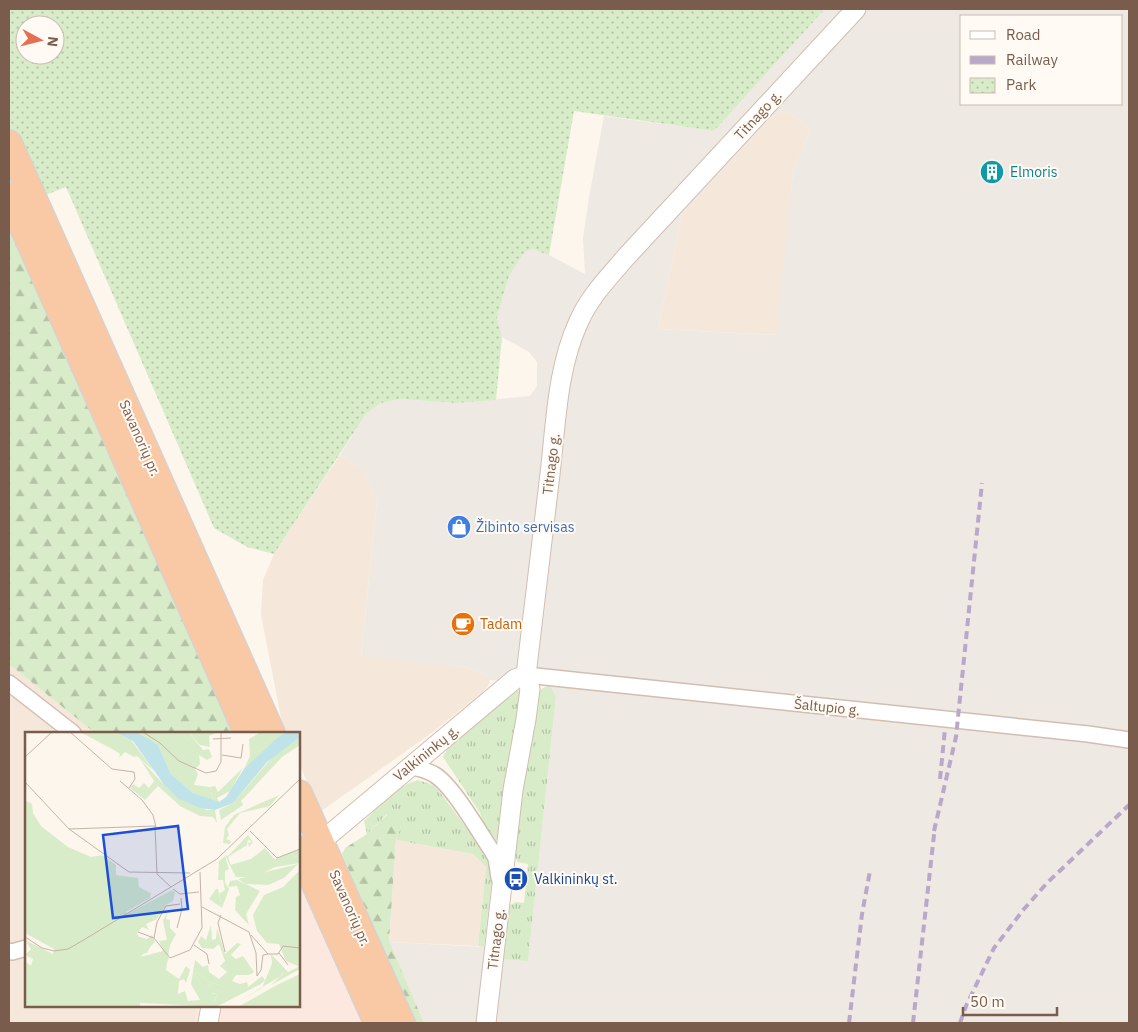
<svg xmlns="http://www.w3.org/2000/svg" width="1138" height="1032" font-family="'IBM Plex Sans',sans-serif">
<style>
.residential{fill:#f5e8da}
.commercial{fill:#fde8e0}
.industrial{fill:#efe9e4;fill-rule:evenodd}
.grass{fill:url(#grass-tufts)}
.forest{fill:url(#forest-firs)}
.park{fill:url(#park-dots);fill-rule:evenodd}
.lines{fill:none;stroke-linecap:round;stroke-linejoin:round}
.minor-casing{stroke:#d1beb0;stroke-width:18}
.tertiary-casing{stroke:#d1beb0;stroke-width:21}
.trunk-casing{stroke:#dad1cd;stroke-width:28}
.minor{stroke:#fff;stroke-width:15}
.tertiary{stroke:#fff;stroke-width:19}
.trunk{stroke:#f9c8a4;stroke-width:25}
.rail{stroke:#b9a8c9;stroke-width:4;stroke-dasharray:8 5;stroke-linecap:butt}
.labels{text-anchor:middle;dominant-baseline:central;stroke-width:4;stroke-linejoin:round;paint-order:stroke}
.street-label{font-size:14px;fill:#7a5c4d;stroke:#fffaf3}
.culture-label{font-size:14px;fill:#0d838f;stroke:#fffaf3;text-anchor:start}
.shop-label{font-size:14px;fill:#366cbe;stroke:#fffaf3;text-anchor:start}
.food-label{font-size:14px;fill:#c56008;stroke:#fffaf3;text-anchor:start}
.transit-label{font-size:14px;fill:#164399;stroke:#fffaf3;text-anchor:start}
.inset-road{fill:none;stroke:#c5b3a7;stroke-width:1}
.view{fill:#1d4ed8;fill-opacity:0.15;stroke:#1d4ed8;stroke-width:2.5}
.inset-edge{fill:none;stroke:#7a5c4d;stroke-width:2.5}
</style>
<defs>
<pattern id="grass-tufts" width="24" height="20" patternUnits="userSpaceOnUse" patternTransform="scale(1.25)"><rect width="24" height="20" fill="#d8ecc9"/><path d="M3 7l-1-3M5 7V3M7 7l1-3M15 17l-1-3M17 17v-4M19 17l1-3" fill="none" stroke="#b4c2a5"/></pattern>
<pattern id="forest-firs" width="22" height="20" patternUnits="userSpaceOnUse" patternTransform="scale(1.25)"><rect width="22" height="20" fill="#d8ecc9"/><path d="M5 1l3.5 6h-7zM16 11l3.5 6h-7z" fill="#b4c2a5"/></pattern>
<pattern id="park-dots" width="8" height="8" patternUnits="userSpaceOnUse" patternTransform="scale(1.25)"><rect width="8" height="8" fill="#d8ecc9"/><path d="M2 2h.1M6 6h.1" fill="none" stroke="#b4c2a5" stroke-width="1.8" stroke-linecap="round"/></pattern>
</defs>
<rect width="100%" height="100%" fill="#fdf6ec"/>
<path class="residential" d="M782 112H788L793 115 810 131 793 172 777 335 658 329 682 214 773 116Z
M340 455 363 470 377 501 361 655 464 667 484 674 490 680 488 686 482 693 426 737 320 812 299 763V733H285L283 728 261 615 263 580 274 554Z
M9 664 95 733H26V1006H198L196 1023H9Z
M396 840 473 854 486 867 478 946 389 942Z"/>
<path class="commercial" d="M299 872 366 1023H196L198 1006H299Z"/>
<path class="industrial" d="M825 9H1129V1023H424L389 942 484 947 483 959 528 960 556 697 550 685 490 680 484 674 464 667 361 656 377 501 363 470 340 455 366 414 381 403 400 399 456 403 530 396 537 386V362L529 352 502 337 497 318 509 276 524 253 532 249 549 255 585 274 583 238 589 197 604 116 714 131ZM962 16H1122V104H962ZM782 112H788L793 115 810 131 793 172 776 335 658 329 682 214 773 116Z"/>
<path class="grass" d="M550 685 556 697 528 961 500 959 508 921 510 905 516 902 524 903 528 864 517 862 516 857V813L538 692 543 688Z
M521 690 522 723 498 839 494 841 482 826 483 822 480 813 443 757 448 748 517 691Z
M418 780 433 785 439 791 489 858 493 870 484 947 478 946 486 867 473 854 396 840 401 827 387 814 367 834 364 821C381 805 396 786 418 780Z"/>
<path class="forest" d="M9 220 237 733H95L9 664Z
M395 813 398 815 401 827 396 840 389 941 424 1023H414L342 854 345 848 367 834 388 814Z"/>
<path class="park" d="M9 9H825L714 131 574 111 549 255 532 249 524 253 509 276 497 318 502 337 496 400 456 403 400 399 381 403 366 414 274 554 247 547 214 528 66 187 9 209ZM25 25H55V55H25Z"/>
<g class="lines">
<g class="minor-casing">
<path id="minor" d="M526 675 1088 734 1129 740
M9 683 73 733
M409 766C418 768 427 770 435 775 453 786 479 832 492 851L496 858 499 878
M9 951 12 952 26 948"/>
</g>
<g class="tertiary-casing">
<path id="tertiary" d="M329 835 515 679 526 675
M208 1023 211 1006
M486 1023 513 790 526 719 530 689 526 675C534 608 542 541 550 474 556 423 557 368 579 321 590 296 609 277 626 257L856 9"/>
</g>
<g class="trunk-casing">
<path id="trunk" d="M9 143 272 733
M9 196 247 733
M299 793 402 1023
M299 849 377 1023"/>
</g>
<use href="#minor" class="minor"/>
<use href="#tertiary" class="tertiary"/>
<use href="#trunk" class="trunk"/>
<path class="rail" d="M940 779 945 729
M934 831 956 737 982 483
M849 1023 862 914 870 871
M913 1023 935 826
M960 1023 966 1006 994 948 1024 909 1047 883 1129 805"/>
</g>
<defs>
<g id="building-disc" transform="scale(1.25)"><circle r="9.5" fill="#0f9aa8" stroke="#fffaf3"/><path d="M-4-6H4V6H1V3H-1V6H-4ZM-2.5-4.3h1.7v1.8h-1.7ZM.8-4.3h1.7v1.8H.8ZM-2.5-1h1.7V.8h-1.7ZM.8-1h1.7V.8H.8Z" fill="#fff"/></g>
<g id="shop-disc" transform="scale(1.25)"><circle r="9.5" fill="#3f7fe0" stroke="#fffaf3"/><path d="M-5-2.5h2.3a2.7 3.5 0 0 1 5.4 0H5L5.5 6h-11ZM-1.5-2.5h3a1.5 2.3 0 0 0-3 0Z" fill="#fff"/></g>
<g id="cafe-disc" transform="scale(1.25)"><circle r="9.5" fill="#e8710a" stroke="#fffaf3"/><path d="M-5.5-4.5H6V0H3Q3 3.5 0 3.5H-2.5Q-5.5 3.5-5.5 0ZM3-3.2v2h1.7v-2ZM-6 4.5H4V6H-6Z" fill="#fff"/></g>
<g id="bus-disc" transform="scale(1.25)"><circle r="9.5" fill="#1a4fb4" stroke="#fffaf3"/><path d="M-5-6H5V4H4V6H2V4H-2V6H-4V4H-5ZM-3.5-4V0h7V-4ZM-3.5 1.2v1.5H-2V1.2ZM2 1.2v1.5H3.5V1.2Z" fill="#fff"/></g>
</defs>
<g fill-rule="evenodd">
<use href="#building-disc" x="992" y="172"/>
<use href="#shop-disc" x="459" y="527"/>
<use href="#cafe-disc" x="463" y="624"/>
<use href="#bus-disc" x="516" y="879"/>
</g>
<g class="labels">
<g class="street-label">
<text transform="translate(758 115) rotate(-47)">Titnago g.</text>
<text transform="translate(140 438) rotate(66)">Savanorių pr.</text>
<text transform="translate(551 464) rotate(-83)">Titnago g.</text>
<text transform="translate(827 707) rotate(6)">Šaltupio g.</text>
<text transform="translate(426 753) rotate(-39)">Valkininkų g.</text>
<text transform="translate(350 908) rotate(66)">Savanorių pr.</text>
<text transform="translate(496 939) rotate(-83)">Titnago g.</text>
</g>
<g class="culture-label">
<text x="1010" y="172">Elmoris</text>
</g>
<g class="shop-label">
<text x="476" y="527">Žibinto servisas</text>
</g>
<g class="food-label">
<text x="480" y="624">Tadam</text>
</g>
<g class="transit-label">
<text x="534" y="879">Valkininkų st.</text>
</g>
</g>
<g transform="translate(25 732)">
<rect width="275" height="275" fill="#fdf6ec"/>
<path d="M55 0H90L106 8 129 39 112 24 109 25 100 20 94 26 95 22 89 18ZM157 0H163L178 18 184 17 187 25 182 28 174 23ZM218 36 205 59 192 66 194 70 188 69 185 55 190 54 193 60ZM240 116 250 128 247 130 269 124 274 125 275 131 250 135 230 145H211L205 133 226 127ZM200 124 204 137 200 139V151L204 157 197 176 194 162 200 158 198 148H193L194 129ZM246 222 263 240 275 234V237L246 253 258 242 247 230ZM172 240 182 249 197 254 192 257 183 253 187 262H192L188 271 170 243Z" fill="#d8ecc9"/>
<path d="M111 0H157L174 22 175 32 170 37 173 42 169 53 185 55 188 69 168 61 146 42 134 15ZM163 0H191V1L184 4 185 15 175 13ZM236 0H261L219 37 225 24 224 7ZM275 5V13L257 25 216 69 218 73 196 88 194 78 208 71 250 22ZM115 27 145 59 182 78H190L192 91 188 85 175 84 155 74 133 54 120 68 105 56 108 52 114 56 119 51 124 56 129 49ZM254 63 245 74 215 81 202 97 204 103 201 107 206 109 205 112 198 111 200 95 209 83ZM223 103 228 110 224 115 223 111 227 110 223 107 222 113 203 125 209 142 200 123 203 124ZM275 117V131L274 125 269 124 262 130 245 129ZM273 132 259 146 243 153 221 152 213 147ZM212 148 235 159 221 182 224 193 210 178 211 165 215 163 212 154 203 155 205 149ZM191 157H193L197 176 184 167ZM147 158 150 160 148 169 141 173 132 187 121 192 124 198 117 195 110 204 122 207 127 203 130 210 115 225 138 219 134 209 142 208 138 189 142 180 141 187 145 188V196L151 202 145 213 141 238 154 247 161 234 165 238 161 251 159 247 154 249 153 262 160 259 163 269 175 268 166 252 170 228 178 235 183 233 184 240 194 247 202 240 195 234 200 229 194 212 188 217 177 216 173 210 176 204 181 208 186 193 187 208 191 207 192 196 200 222 212 211 216 212 206 223 211 227 218 224 229 240 224 243H211L207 249 215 252 222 250 223 255 237 244 240 248 236 252 191 275 117 271 79 275H0V229L6 234 8 227 0 223 6 217 0 208 28 222ZM172 240 182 249 197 254 192 256 182 253 185 261 192 262 189 270 170 243ZM248 229 258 240 256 244 209 272 237 256Z" fill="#d8ecc9" fill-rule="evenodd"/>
<path d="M0 68 7 72 8 81 16 94 43 115 66 125 77 123 91 133V143L113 146 114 155 126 161 125 166 101 180 114 205 124 208 127 204 129 207 122 221 115 222V225L139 221 144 227 124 246 115 249 117 254 121 255V266L115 268V275H0V236L16 237 17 233 27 227 29 217 0 201ZM275 138V239L273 234 261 229 254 212 242 211 232 199 228 183 239 163 258 155ZM275 242V275H213L252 253Z" fill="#d8ecc9"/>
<path d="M90 0H111L133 13 146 42 168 61 194 70 201 65 219 37 251 7 261 0H275V5L242 30 208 71 190 78 175 76 154 67 140 54 108 9Z" fill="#bfe3e8"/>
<path class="inset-road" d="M45 0 87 37 109 40 110 47 104 56M118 0 135 11 154 29 181 41 191 39 196 30V0M188 7 206 6M197 23 216 26 218 12M0 25 27 0M95 49 117 68 128 83 131 95M0 50 44 97 104 140 165 141M44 97 130 94 132 142M225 99 252 126 275 117M132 142 146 155M148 157 155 162 174 160M177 175 224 200 231 221 232 244 236 238 238 223 243 222M196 183 193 191 200 220M152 196 157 177 156 166M113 200 129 206 145 226 165 218 177 196 175 140M226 203 243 222H253L258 214 275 216M0 205 17 216 29 219 43 217 57 209 192 127 275 47M129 206 132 190 141 174 155 172M169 213 182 222 184 232M254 221 263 233"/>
<path class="view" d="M153 94 163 177 88 186 78 103Z"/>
<rect width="275" height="275" class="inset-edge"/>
</g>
<rect width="1138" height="1032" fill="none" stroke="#7a5c4d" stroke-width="20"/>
<rect x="960" y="15" width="162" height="90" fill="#fffaf3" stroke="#cabbb1"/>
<rect x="970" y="31" width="25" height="8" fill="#ffffff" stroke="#cabbb1"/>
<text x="1006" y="40" font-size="15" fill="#7a5c4d">Road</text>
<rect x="970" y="56" width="25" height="8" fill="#b9a8c9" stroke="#cabbb1"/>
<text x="1006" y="65" font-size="15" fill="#7a5c4d">Railway</text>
<rect x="970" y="78" width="25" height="15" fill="url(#park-dots)" stroke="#cabbb1"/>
<text x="1006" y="90" font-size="15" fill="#7a5c4d">Park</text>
<g transform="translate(40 40) rotate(97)"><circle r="24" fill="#fffaf3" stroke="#cabbb1"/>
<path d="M0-4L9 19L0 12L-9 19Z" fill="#e76f51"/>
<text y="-8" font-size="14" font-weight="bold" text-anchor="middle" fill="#7a5c4d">N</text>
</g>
<path d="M963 1007v8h94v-8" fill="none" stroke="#7a5c4d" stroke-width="2.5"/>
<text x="970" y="1007" font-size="15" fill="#7a5c4d" stroke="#fffaf3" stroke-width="4" paint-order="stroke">50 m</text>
</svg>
